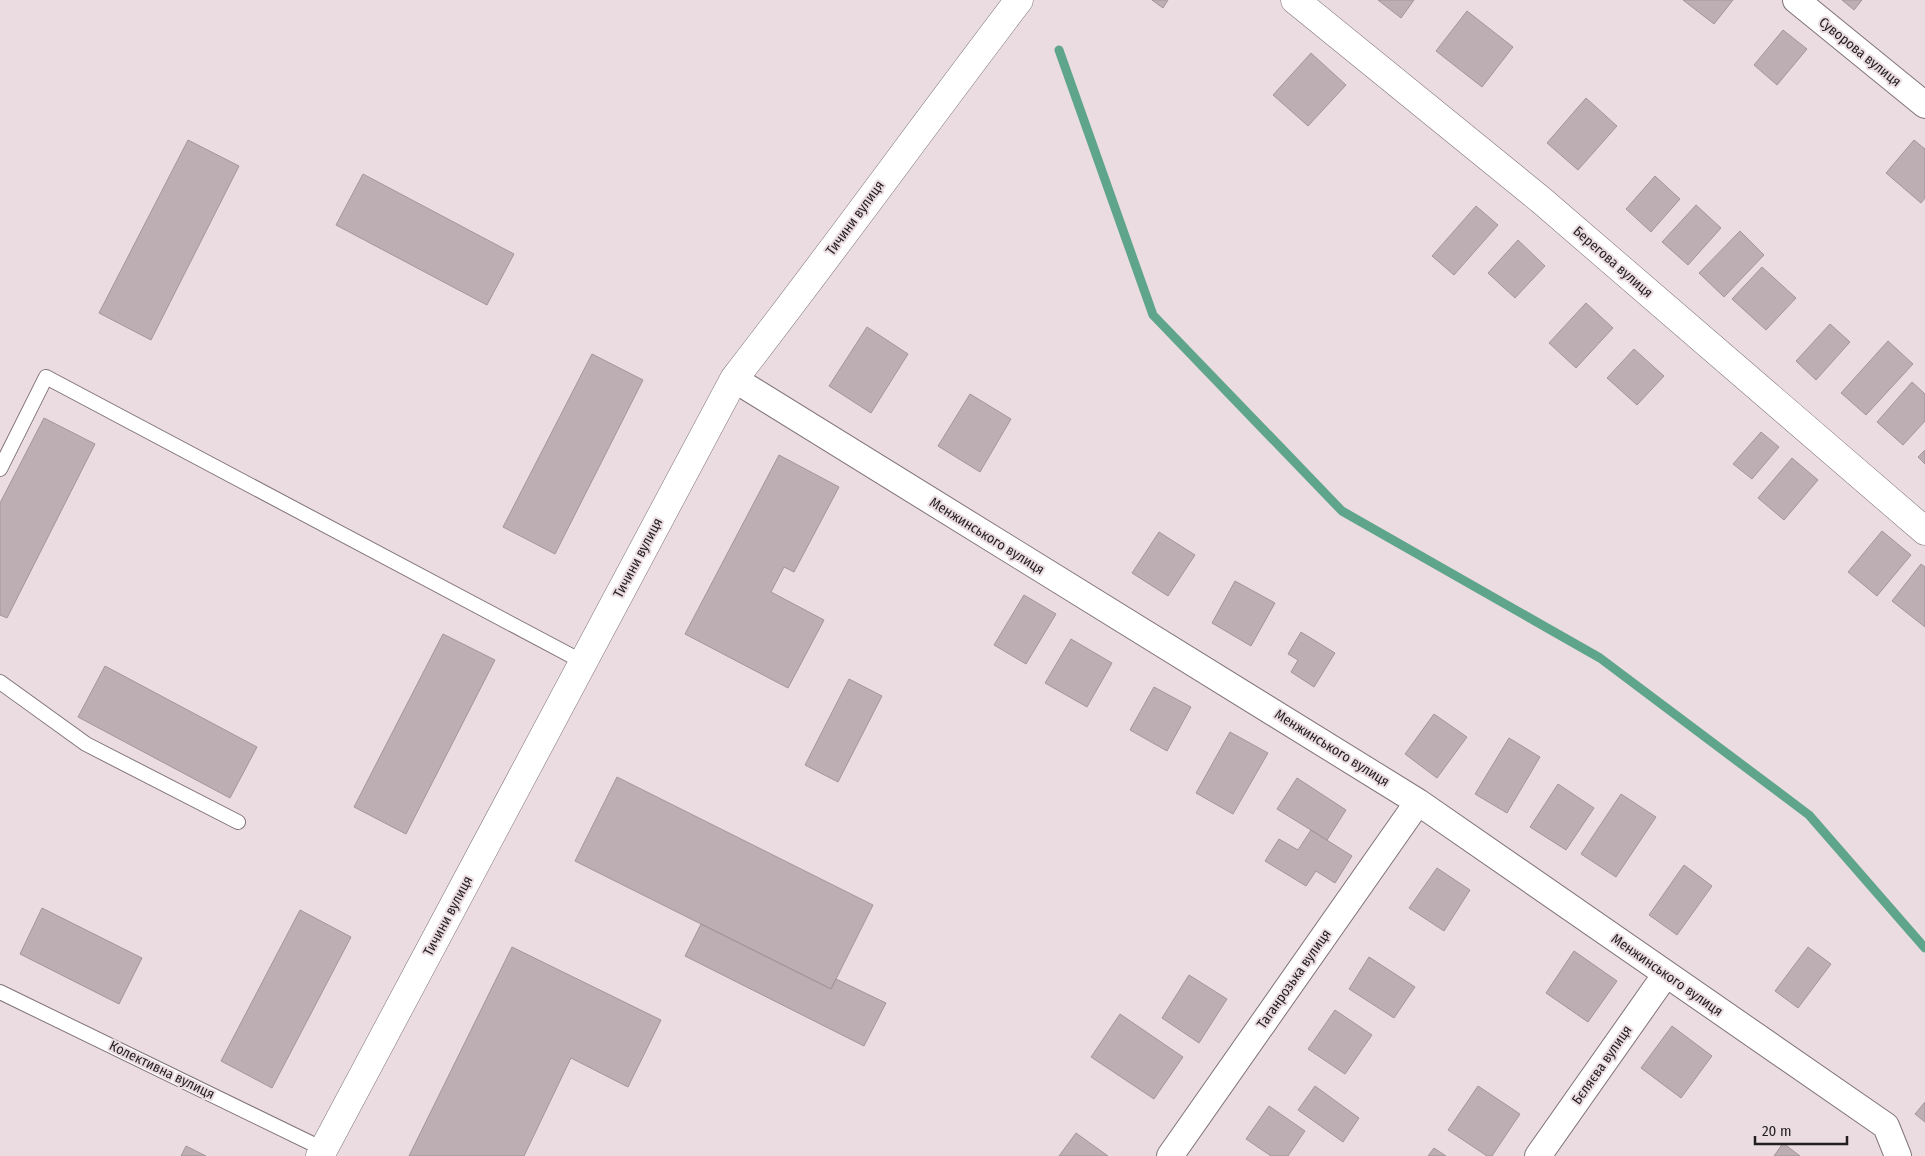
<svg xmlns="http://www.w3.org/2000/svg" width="1925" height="1156" font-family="'Fira Sans Condensed',sans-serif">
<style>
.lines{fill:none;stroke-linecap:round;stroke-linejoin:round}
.stream{stroke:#5fa58c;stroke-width:9}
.building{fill:#bcaeb3;stroke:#a3969a}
.service-casing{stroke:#807377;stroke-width:16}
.minor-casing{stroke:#807377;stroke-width:28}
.tertiary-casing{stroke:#807377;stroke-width:29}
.service{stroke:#fff;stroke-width:14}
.minor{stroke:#fff;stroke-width:26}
.tertiary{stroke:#fff;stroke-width:28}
.labels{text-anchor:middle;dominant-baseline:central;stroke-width:4;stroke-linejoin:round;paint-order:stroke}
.street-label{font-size:14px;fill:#231e20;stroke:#eadce1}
</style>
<rect width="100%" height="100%" fill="#eadce1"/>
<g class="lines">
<path class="stream" d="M1059 50 1153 315 1342 511 1600 658 1809 815 1925 948"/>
</g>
<path class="building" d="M1152 0H1168L1163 8Z
M1378 0H1414L1401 18Z
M1683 0H1733L1714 24Z
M1842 0H1862L1854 10Z
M1467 11 1513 47 1482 87 1436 51Z
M1783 30 1807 49 1777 85 1754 65Z
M1311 53 1346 85 1308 126 1273 95Z
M1586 98 1617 126 1578 170 1547 143Z
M188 140 239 166 151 340 99 313Z
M1914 140 1925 149V198L1921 203 1886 173Z
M363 174 514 254 487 305 336 225Z
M1655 176 1680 199 1651 232 1626 209Z
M1696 205 1721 228 1688 265 1662 242Z
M1476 206 1498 225 1454 275 1432 256Z
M1740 231 1764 255 1724 297 1699 273Z
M1518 240 1545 266 1515 298 1488 273Z
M1762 267 1796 298 1766 330 1732 299Z
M1586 303 1613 328 1576 368 1549 343Z
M1830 324 1850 342 1816 380 1796 361Z
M867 327 908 354 871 413 829 386Z
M1888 341 1913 364 1866 415 1841 393Z
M1634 349 1664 376 1637 405 1607 378Z
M592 354 643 380 555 554 503 527Z
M1912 382 1925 394V421L1903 445 1877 422Z
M970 394 1011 419 980 472 938 446Z
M44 418 95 444 7 618 0 615V503Z
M1761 432 1779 447 1752 479 1733 464Z
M1925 450V464L1918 457Z
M779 455 839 487 794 572 784 567 771 592 824 620 788 688 685 634Z
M1792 458 1818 480 1784 520 1758 498Z
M1882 531 1911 555 1877 596 1848 572Z
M1159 532 1195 555 1168 596 1132 573Z
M1921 564 1925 567V627L1892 601Z
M1235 581 1275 603 1251 646 1212 623Z
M1024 595 1056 614 1026 664 994 645Z
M1301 632 1335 653 1314 687 1291 672 1298 660 1288 654Z
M443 634 495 660 406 834 354 807Z
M1071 639 1112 663 1087 707 1045 683Z
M105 666 257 747 230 798 78 717Z
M849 679 882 696 838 782 805 765Z
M1154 687 1191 707 1167 751 1130 730Z
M1434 714 1467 737 1437 778 1405 754Z
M1230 732 1268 753 1233 814 1196 793Z
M1509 738 1540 757 1507 813 1475 794Z
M617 777 873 905 831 989 575 861Z
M1297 778 1346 810 1327 840 1277 809Z
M1558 784 1594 808 1566 850 1530 827Z
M1621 794 1656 817 1616 877 1581 854Z
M1311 830 1352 856 1335 883 1316 871 1306 886 1265 861 1279 839 1298 850Z
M1684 865 1712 886 1677 935 1649 915Z
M1437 868 1470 890 1444 931 1409 908Z
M42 908 142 958 119 1004 20 954Z
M300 910 351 937 272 1088 221 1061Z
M701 924 831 989 836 979 886 1003 864 1046 685 956Z
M512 947 661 1020 628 1087 571 1058 524 1156H409Z
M1808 947 1831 964 1798 1008 1775 991Z
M1574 951 1617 981 1588 1022 1546 993Z
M1369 957 1415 987 1394 1018 1349 989Z
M1189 975 1227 999 1199 1043 1162 1018Z
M1335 1010 1372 1035 1345 1074 1308 1049Z
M1120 1014 1183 1057 1154 1099 1091 1057Z
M1672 1026 1712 1056 1681 1098 1641 1068Z
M1315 1086 1359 1118 1343 1142 1298 1110Z
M1478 1086 1520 1114 1492 1156H1487L1448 1130Z
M1925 1102V1122L1915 1114Z
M1269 1106 1305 1131 1288 1156H1271L1246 1139Z
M1076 1133 1108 1156H1059Z
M1783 1143 1800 1156H1774Z
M186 1146 206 1156H181Z
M1434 1148 1446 1156H1428Z"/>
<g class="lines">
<g class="service-casing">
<path id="service" d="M0 469 46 377 583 662
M0 682 86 744 238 822
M0 992 323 1149"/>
</g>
<g class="minor-casing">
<path id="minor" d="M1796 0 1925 105
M734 379 1418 802 1886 1126 1898 1156
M1170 1156 1418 802
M1538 1156 1666 974"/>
</g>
<g class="tertiary-casing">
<path id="tertiary" d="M1295 0 1541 200 1925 531
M320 1156 734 379C831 254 923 126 1019 0"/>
</g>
<use href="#service" class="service"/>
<use href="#minor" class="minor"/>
<use href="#tertiary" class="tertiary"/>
</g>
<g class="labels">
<g class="street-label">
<text transform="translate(1860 52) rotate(39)">Суворова вулиця</text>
<text transform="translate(855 218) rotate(-54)">Тичини вулиця</text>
<text transform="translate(1613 262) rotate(41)">Берегова вулиця</text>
<text transform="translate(987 536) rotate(32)">Менжинського вулиця</text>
<text transform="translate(638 558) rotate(-62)">Тичини вулиця</text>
<text transform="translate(1332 748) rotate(32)">Менжинського вулиця</text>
<text transform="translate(448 916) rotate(-62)">Тичини вулиця</text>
<text transform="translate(1667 975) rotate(35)">Менжинського вулиця</text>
<text transform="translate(1294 979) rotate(-55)">Таганрозька вулиця</text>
<text transform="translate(1602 1065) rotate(-55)">Бєляєва вулиця</text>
<text transform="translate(162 1070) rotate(26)">Колективна вулиця</text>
</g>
</g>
<path d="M1755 1136v8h92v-8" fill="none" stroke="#231e20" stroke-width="2.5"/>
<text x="1762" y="1136" font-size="15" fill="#231e20" stroke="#eadce1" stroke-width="4" paint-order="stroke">20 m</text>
</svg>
